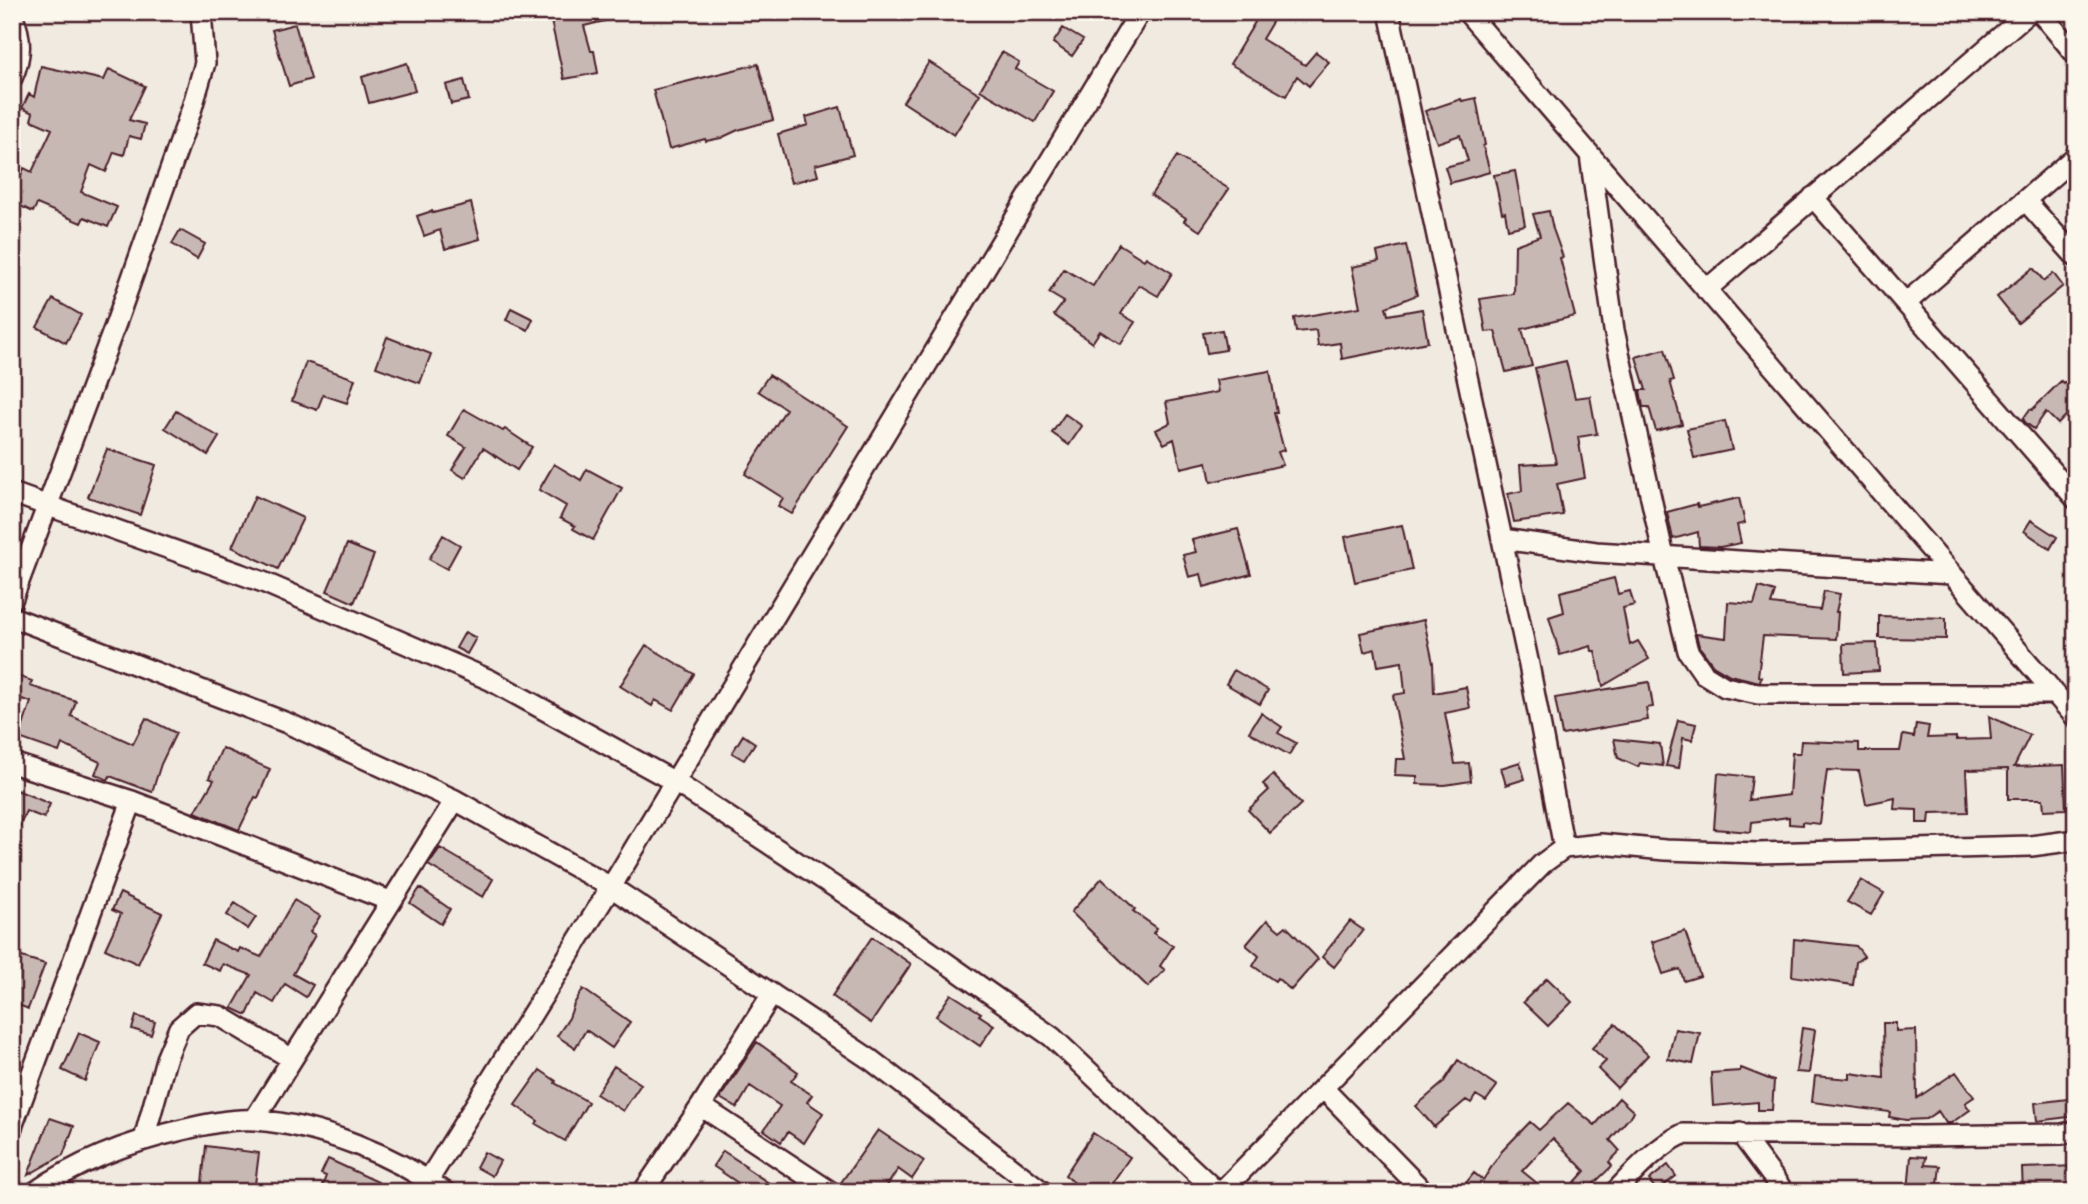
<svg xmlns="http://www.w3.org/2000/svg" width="2088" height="1204" font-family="'Balsamiq Sans',sans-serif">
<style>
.building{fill:#c8b8b3;stroke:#4a1f2b;stroke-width:2}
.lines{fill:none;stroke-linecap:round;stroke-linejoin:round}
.street-casing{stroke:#4a1f2b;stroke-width:24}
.street{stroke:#fbf7ec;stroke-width:19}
</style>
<rect width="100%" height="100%" fill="#f0eae0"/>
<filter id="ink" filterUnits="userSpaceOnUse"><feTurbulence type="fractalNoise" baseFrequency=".0143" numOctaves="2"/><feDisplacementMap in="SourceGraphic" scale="14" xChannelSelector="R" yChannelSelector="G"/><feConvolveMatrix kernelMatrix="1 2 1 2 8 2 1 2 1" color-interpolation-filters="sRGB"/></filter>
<g filter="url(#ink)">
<path class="building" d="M549 12H620L621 17 584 26 591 51H594L598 73 564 79Z
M1261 12H1278L1262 39 1305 65 1316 52 1329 62 1309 86 1297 76 1286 96 1230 64Z
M295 24 311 79 289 86 272 30Z
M1063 28 1083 40 1072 56 1053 43Z
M1002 52 1019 62 1015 69 1053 91 1035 122 980 90Z
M929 62 980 94 954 135 903 102Z
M407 63 415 91 369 103 362 77Z
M758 64 773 120 738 130 721 138 706 141 705 139 669 149 653 90Z
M41 66 104 80 109 69 145 86 129 120 145 124 141 139 129 136 124 155 114 152 106 172 91 165 81 192 117 207 108 227 84 217 81 223 37 204 33 212 12 202V173L20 177 24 168 32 172 52 129 31 120 33 113 22 108 29 94 34 97Z
M464 80 469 100 451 104 446 85Z
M1476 98 1485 145 1483 146 1490 172 1450 183 1445 167 1468 161 1460 135 1437 143 1425 111 1461 99 1462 101Z
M840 107 853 155 815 165 818 176 791 183 778 134 808 125 806 117Z
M1177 156 1229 189 1200 231 1184 221 1186 218 1151 195Z
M1515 171 1525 225 1508 229 1505 212 1502 213 1494 175Z
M471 203 480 239 445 249 440 230 424 236 417 216 432 211 433 213Z
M1549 211 1553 229 1563 257 1560 258 1575 316 1522 329 1532 366 1506 372 1495 331 1486 332 1480 299 1514 294 1515 245 1540 236 1533 214Z
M180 230 205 244 197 259 172 244Z
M1119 244 1144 260 1146 257 1172 273 1158 296 1139 285 1121 314 1135 322 1121 344 1100 331 1092 343 1054 315 1064 302 1049 293 1064 269 1093 286Z
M1406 245 1417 295 1386 307 1388 315 1422 309 1428 342 1342 359 1340 343 1318 346 1316 330 1296 332 1294 318 1360 307 1352 267 1379 261 1377 252Z
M2033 268 2044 281 2053 273 2063 286 2018 323 1997 297Z
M53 299 81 315 66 343 37 327Z
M511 308 533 319 528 330 506 320Z
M1222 330 1226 350 1207 353 1203 333Z
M387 337 431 354 420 383 376 367Z
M1665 349 1674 380 1670 381 1682 424 1656 431 1649 407H1643L1640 390H1646L1636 357Z
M1566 361 1575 398 1590 396 1597 434 1578 437 1585 478 1557 484 1563 515 1514 522 1508 494 1522 491 1520 465 1556 463 1535 368Z
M306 362 355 379 347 403 323 395 317 410 292 401Z
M1270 371 1277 413H1274L1284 450 1278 452 1283 465 1211 482 1207 462 1181 468 1174 439 1164 444 1156 430 1170 423 1166 402 1218 392 1216 380Z
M2076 372V405L2058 424 2046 412 2034 429 2026 423 2023 419 2030 409 2032 410 2061 381 2064 384Z
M769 375 848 426 792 514 778 506 783 498 745 474 786 409 758 391Z
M464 409 503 431 505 429 532 447 517 470 483 448 465 478 452 470 466 447 448 436Z
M176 411 219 437 208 455 165 428Z
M1065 414 1082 426 1069 445 1052 433Z
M1725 421 1732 450 1694 458 1687 429Z
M107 449 156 465 140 515 88 497Z
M554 464 581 480 587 469 622 488 593 540 573 529 575 526 560 518 566 506 539 490Z
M255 496 303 518 278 569 232 547Z
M1739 498 1745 523 1737 525 1741 543 1720 547 1699 546 1698 532 1673 539 1667 512 1697 504 1698 507Z
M2031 520 2057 537 2050 549 2024 531Z
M1402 525 1412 570 1355 582 1345 537Z
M1238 529 1251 574 1204 587 1201 574 1189 577 1183 555 1196 552 1192 540Z
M443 535 460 545 447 569 429 559Z
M347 544 374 555 354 603 327 591Z
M1614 578 1618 594 1630 591 1634 605 1623 608 1630 645 1638 641 1649 659 1603 686 1595 651H1592L1591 646 1560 655 1549 617 1564 612 1560 592Z
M1759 587 1775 592 1771 604 1820 610 1824 591 1840 594 1836 612H1838L1836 639 1763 636 1758 676 1761 677 1760 682 1730 675 1713 665 1699 646 1696 634 1726 638 1728 602 1754 604Z
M1879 616 1946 618V639L1879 638Z
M1424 620 1433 663 1434 693 1466 687 1470 708 1445 713 1455 764 1469 763 1471 781 1445 785 1417 784V776L1395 775 1396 759H1405L1393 695 1405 693 1402 662 1378 666 1375 649 1364 652 1360 633Z
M465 632 476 638 467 654 456 648Z
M1877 643 1879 671 1844 673 1843 644Z
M646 645 694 674 673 710 655 700 652 706 620 686Z
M1234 670 1268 690 1260 704 1226 684Z
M18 676 32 681 30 686 76 701 71 716 133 744 146 718 176 733 161 764 152 792 110 776 108 780 95 774 100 762 62 744 59 752 19 738 31 702 12 696Z
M1649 682 1653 707 1646 708 1648 720 1562 735 1555 698Z
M1261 713 1282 727 1278 733 1296 743 1289 755 1249 732Z
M1989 716 2030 735 2014 767 2064 765 2066 809 2044 810 2043 799H2008V769L1966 770 1968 812 1930 813 1929 823H1917V810L1894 809 1895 798 1866 804 1859 771 1827 770 1820 824 1802 822V825L1789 824V817L1752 822 1751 832 1714 829 1718 773 1752 777 1749 800 1789 795 1792 753H1800L1801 741 1859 743V751H1900L1903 735 1914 737 1916 724 1929 726 1927 738 1956 737V740L1991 739Z
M1678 720 1696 724 1692 740 1683 738 1679 768 1666 766Z
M743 735 755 743 744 760 732 753Z
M1614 739 1660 744 1663 766 1640 763 1638 767 1618 758Z
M222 748 270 769 258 798 255 797 239 830 195 812 214 780 209 778Z
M1520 762 1525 779 1506 785 1501 768Z
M1273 775 1301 804 1270 833 1248 810 1269 790 1263 784Z
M12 788 50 804 44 818 26 811 12 843Z
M440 848 493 879 483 897 428 865Z
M1102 878 1135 909 1133 911 1157 928 1153 933 1173 946 1160 966 1165 970 1148 987 1071 912Z
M1861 880 1884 893 1871 915 1847 902Z
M420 888 450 909 441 924 410 903Z
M120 893 162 913 138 964 105 949 121 914 112 910Z
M294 900 320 916 310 932 315 935 293 974 313 985 306 997 285 984 274 1003 257 993 247 1015 232 1008 251 975 223 964 220 971 202 963 213 940 238 952 240 948 261 957Z
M235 903 256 917 248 929 227 915Z
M1267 920 1280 931 1286 926 1318 959 1291 990 1277 978 1275 981 1253 966 1259 956 1246 945Z
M1350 921 1363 930 1334 967 1322 957Z
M1685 931 1700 976 1684 981 1680 969 1663 974 1652 942Z
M872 937 911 964 871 1023 832 996Z
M1794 939 1856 946 1864 956 1856 962 1853 985 1792 976Z
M12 954 45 964 28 1009 12 1002Z
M1547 978 1572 1002 1548 1026 1523 1002Z
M583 989 630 1022 612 1048 586 1030 575 1048 557 1036 569 1018 574 1004Z
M951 994 981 1013 979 1015 994 1025 980 1046 936 1016Z
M136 1016 155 1022 151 1035 132 1029Z
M1883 1023H1896V1031L1916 1030 1917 1098 1956 1072 1974 1097 1965 1103 1970 1110 1951 1123H1946L1938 1111 1926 1119 1906 1120 1889 1117 1890 1112 1812 1102 1815 1076 1850 1079V1073L1884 1078Z
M1615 1024 1648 1055 1617 1088 1598 1069 1606 1061 1592 1048Z
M1802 1028 1815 1030 1809 1073 1796 1072Z
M1675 1029 1700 1033 1693 1064 1668 1059Z
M79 1033 100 1042 85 1081 62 1070Z
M757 1042 798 1072 791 1081 812 1095 807 1102 823 1113 804 1143 788 1132 781 1142 764 1130 780 1106 750 1086 737 1108 720 1098Z
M1458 1060 1497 1086 1486 1101 1476 1095 1471 1103 1466 1100 1434 1127 1416 1106 1443 1083Z
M614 1066 641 1084 623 1111 596 1094Z
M1741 1068 1774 1081 1772 1110H1758V1102L1713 1106 1711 1073 1740 1071Z
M540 1070 556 1081 555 1083 588 1102 565 1141 536 1124 538 1121 515 1105Z
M1619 1098 1634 1112 1610 1140 1620 1151 1609 1162 1612 1166 1585 1192H1566L1585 1171 1553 1138 1522 1171 1548 1192H1459L1474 1173 1483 1180 1502 1151 1530 1122 1539 1130 1568 1103 1595 1125Z
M2076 1098V1116L2037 1121 2035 1103Z
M50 1118 74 1126 63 1155 28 1175Z
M878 1130 924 1161 912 1179 898 1169 883 1192H847L840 1184Z
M1093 1133 1130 1157 1108 1189 1105 1186 1100 1192H1085L1065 1175Z
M206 1146 259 1153 254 1192H201Z
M723 1151 746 1166 745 1167 782 1192H732L738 1183 713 1166Z
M484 1152 500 1161 492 1176 476 1167Z
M1911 1156 1926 1157 1925 1165 1940 1166 1937 1192H1908Z
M328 1159 378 1182 374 1192H320L326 1176 321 1174Z
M1668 1165 1676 1176 1657 1191 1649 1180Z
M2076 1166V1192H2023L2022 1168Z"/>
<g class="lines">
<g class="street-casing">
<path id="street" d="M1389 12 1529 665 1564 848
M1467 12 2076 718
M2040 12 2076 55
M12 15C22 37 22 56 12 78
M1590 155 1614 330 1664 557 1688 651 1704 674 1725 687 1758 694H2055
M1813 197 2076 499
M2025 200 2076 257
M1706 290 2029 12
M1907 302 2076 156
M12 493 263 582 490 680 675 782 888 922 1052 1037 1217 1192
M1502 539 1596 552 1951 574
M12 600 116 323 191 111 205 63 201 12
M12 617 287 723 455 800 611 887 871 1060 1043 1192
M12 763 132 801 390 901
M1323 1088 1424 1192
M701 1106 831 1192
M254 1120 455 800
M12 1127 132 801
M1740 1133 1784 1192
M144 1139 166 1059 179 1028 196 1013 220 1016 292 1059
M35 1192C79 1161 129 1142 182 1130 205 1124 232 1118 256 1120 321 1126 392 1154 445 1192
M421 1192 611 887 1140 12
M643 1192 701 1106 772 994
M1221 1192 1542 864 1564 848 1601 844 1665 850 1758 853 2031 846 2076 840
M1615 1192C1636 1170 1656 1147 1683 1134L1922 1136 2062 1134 2076 1131"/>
</g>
<use href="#street" class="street"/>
</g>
</g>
<rect width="2088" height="1204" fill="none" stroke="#fbf7ec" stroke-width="42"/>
<rect x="21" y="21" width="2046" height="1162" fill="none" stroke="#4a1f2b" stroke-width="2.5" filter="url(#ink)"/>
</svg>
